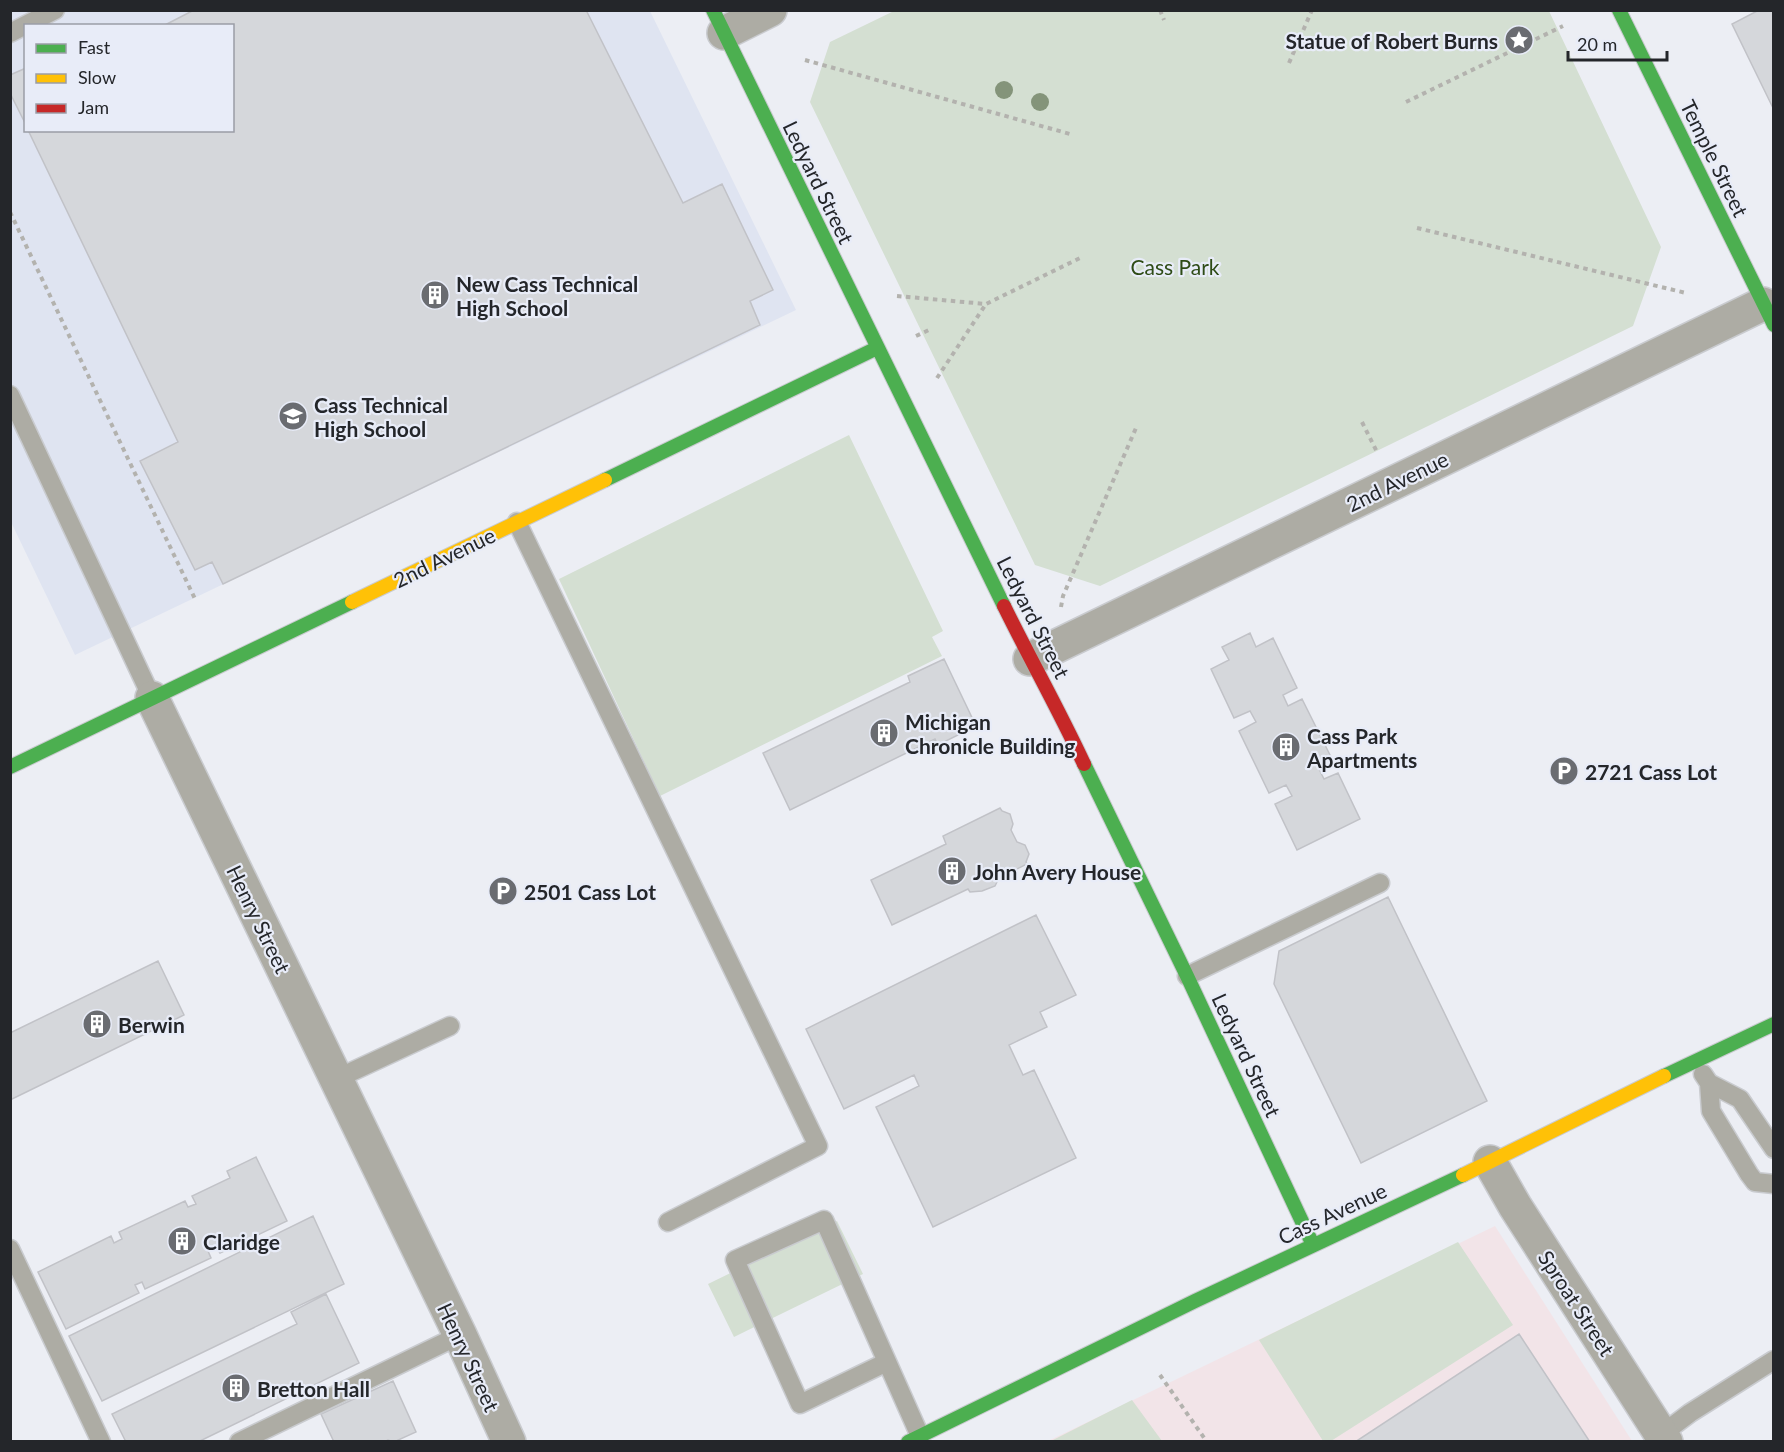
<svg xmlns="http://www.w3.org/2000/svg" width="1784" height="1452" font-family="Lato,sans-serif">
<style>
.commercial{fill:#f2e4e8}
.built{fill:#dfe4f1;fill-rule:evenodd}
.green{fill:#d4dfd2}
.building{fill:#d5d7db;stroke:#c1c2c7;stroke-width:1.5}
.lines{fill:none;stroke-linecap:round;stroke-linejoin:round}
.lane-casing{stroke:#c9cbcf;stroke-width:21}
.street-casing{stroke:#c9cbcf;stroke-width:36}
.fast-casing{stroke:#c9cbcf;stroke-width:16}
.slow-casing{stroke:#c9cbcf;stroke-width:16}
.jam-casing{stroke:#c9cbcf;stroke-width:16}
.path{stroke:#b3b2ae;stroke-width:4;stroke-dasharray:4.5 4.5;stroke-linecap:butt}
.lane{stroke:#adaca4;stroke-width:18}
.street{stroke:#adaca4;stroke-width:33}
.fast{stroke:#4caf50;stroke-width:14}
.slow{stroke:#ffc107;stroke-width:14}
.jam{stroke:#c62828;stroke-width:14}
.tree{fill:#84947a}
.labels{text-anchor:middle;dominant-baseline:central;stroke-width:4.5;stroke-linejoin:round;paint-order:stroke}
.poi-label{font-size:21px;font-weight:bold;fill:#24262a;stroke:#e8ecf8;text-anchor:start}
.street-label{font-size:21px;fill:#24262a;stroke:#e8ecf8}
.park-label{font-size:21px;fill:#2e4b16;stroke:#e8ecf8}
</style>
<rect width="100%" height="100%" fill="#eceef4"/>
<path class="commercial" d="M1495 1226 1632 1441 1046 1442Z"/>
<path class="built" d="M11 11H650L796 310 75 655 11 522ZM26 26H232V130H26Z"/>
<path class="green" d="M896 10 1549 11 1661 247 1633 326 1100 586 1035 565 810 102 830 42Z
M849 435 943 631 932 637 942 656 660 796 559 579Z
M837 1221 863 1274 734 1337 708 1284Z
M1458 1242 1513 1325 1331 1441H1323L1259 1340Z
M1132 1400 1162 1441H1051Z"/>
<path class="building" d="M194 10H586L683 203 722 184 773 290 750 301 760 325 223 584 212 562 195 570 140 461 178 442 28 130H232V26H163Z
M1759 10H1774V110L1732 24Z
M26 68V125L10 93V75Z
M1250 633 1256 647 1273 638 1297 688 1283 695 1288 706 1302 699 1334 763 1319 769 1324 779 1338 773 1360 819 1297 850 1275 804 1292 796 1286 785 1269 793 1239 731 1256 722 1250 711 1234 718 1211 669 1229 660 1222 647Z
M944 659 976 726 938 745 935 739 790 810 763 753 910 682 908 676Z
M1000 808 1002 811 1010 814 1013 824 1011 830 1017 842 1025 845 1029 854 1026 862 1027 864 999 878 995 886 982 891 970 892 968 889 892 925 871 880 946 844 943 836Z
M1388 897 1487 1101 1361 1163 1274 984 1279 951Z
M1036 915 1076 995 1040 1012 1047 1027 1009 1045 1023 1075 1034 1070 1076 1158 933 1227 876 1107 919 1086 914 1075 844 1109 806 1029Z
M158 961 184 1015 10 1100V1033Z
M256 1157 287 1221 220 1253 216 1247 208 1251 211 1258 145 1289 142 1282 135 1285 139 1293 66 1329 38 1272 111 1236 114 1243 122 1239 119 1232 185 1201 188 1207 196 1204 192 1196 230 1178 227 1171Z
M313 1216 344 1284 102 1401 69 1336Z
M326 1294 359 1363 198 1442H126L112 1414 297 1324 291 1312Z
M1519 1334 1590 1442H1355Z
M393 1381 416 1432 394 1442 388 1440 384 1442H334L321 1414Z"/>
<g class="lines">
<g class="lane-casing">
<path id="lane" d="M10 33 55 10
M10 395 152 698
M517 522 818 1146 668 1222
M1187 976 1380 883
M1703 1074 1709 1083 1740 1099 1774 1149
M336 1079 450 1026
M1709 1083 1711 1111 1749 1174 1755 1182 1774 1184
M10 1249 101 1442
M887 1362 800 1404 735 1260 824 1220 920 1436
M1662 1434 1690 1413 1774 1360
M239 1442 460 1335"/>
</g>
<g class="street-casing">
<path id="street" d="M724 33 770 10
M1030 659 1763 304
M152 698 460 1335 509 1442
M1490 1162 1515 1206 1666 1442"/>
</g>
<g class="fast-casing">
<path id="fast" d="M713 10 1004 606
M1619 10 1774 325
M605 480 877 348
M1084 764 1187 976 1313 1245
M10 767 352 602
M1664 1076 1774 1024
M908 1442 1195 1301 1463 1175"/>
</g>
<g class="slow-casing">
<path id="slow" d="M352 602 605 480
M1463 1175 1664 1076"/>
</g>
<g class="jam-casing">
<path id="jam" d="M1004 606C1030 659 1059 710 1084 764"/>
</g>
<path class="path" d="M1160 10 1164 20
M805 60 1070 134
M1289 63 1312 10
M1406 102 1563 26
M10 212 196 601
M1417 228 1686 293
M897 296 986 304 1080 258
M916 336 931 329
M937 378 986 304
M1362 422 1378 454
M1061 607 1063 596 1136 428
M1160 1375 1207 1442"/>
<use href="#lane" class="lane"/>
<use href="#street" class="street"/>
<use href="#fast" class="fast"/>
<use href="#slow" class="slow"/>
<use href="#jam" class="jam"/>
</g>
<g class="tree">
<circle cx="1004" cy="90" r="9"/>
<circle cx="1040" cy="102" r="9"/>
</g>
<defs>
<g id="sight-disc" transform="scale(1.5)"><circle r="9.5" fill="#6a6c71" stroke="#e8ecf8"/><path d="M0-6L1.8-2.2L6-1.7L2.9 1.2L3.7 5.4L0 3.3L-3.7 5.4L-2.9 1.2L-6-1.7L-1.8-2.2Z" fill="#fff"/></g>
<g id="building-disc" transform="scale(1.5)"><circle r="9.5" fill="#6a6c71" stroke="#e8ecf8"/><path d="M-4-6H4V6H1V3H-1V6H-4ZM-2.5-4.3h1.7v1.8h-1.7ZM.8-4.3h1.7v1.8H.8ZM-2.5-1h1.7V.8h-1.7ZM.8-1h1.7V.8H.8Z" fill="#fff"/></g>
<g id="school-disc" transform="scale(1.5)"><circle r="9.5" fill="#6a6c71" stroke="#e8ecf8"/><path d="M0-5L7-2L0 1L-7-2ZM-4 1L0 2.5L4 1V4Q0 6-4 4Z" fill="#fff"/></g>
<g id="parking-disc" transform="scale(1.5)"><circle r="9.5" fill="#6a6c71" stroke="#e8ecf8"/><path d="M-3.5-5.5H1a3.5 3.5 0 0 1 0 7H-1V5.5H-3.5ZM-1-3.4V-.6H.8a1.4 1.4 0 0 0 0-2.8Z" fill="#fff"/></g>
</defs>
<g fill-rule="evenodd">
<use href="#sight-disc" x="1519" y="40"/>
<use href="#building-disc" x="435" y="295"/>
<use href="#school-disc" x="293" y="416"/>
<use href="#building-disc" x="884" y="733"/>
<use href="#building-disc" x="1286" y="747"/>
<use href="#parking-disc" x="1564" y="771"/>
<use href="#building-disc" x="952" y="871"/>
<use href="#parking-disc" x="503" y="891"/>
<use href="#building-disc" x="97" y="1024"/>
<use href="#building-disc" x="182" y="1241"/>
<use href="#building-disc" x="236" y="1388"/>
</g>
<g class="labels">
<g class="poi-label">
<text x="1498" y="40" text-anchor="end">Statue of Robert Burns</text>
<text x="456" y="283">New Cass Technical<tspan x="456" dy="24">High School</tspan></text>
<text x="314" y="404">Cass Technical<tspan x="314" dy="24">High School</tspan></text>
<text x="905" y="721">Michigan<tspan x="905" dy="24">Chronicle Building</tspan></text>
<text x="1307" y="735">Cass Park<tspan x="1307" dy="24">Apartments</tspan></text>
<text x="1585" y="771">2721 Cass Lot</text>
<text x="973" y="871">John Avery House</text>
<text x="524" y="891">2501 Cass Lot</text>
<text x="118" y="1024">Berwin</text>
<text x="203" y="1241">Claridge</text>
<text x="257" y="1388">Bretton Hall</text>
</g>
<g class="street-label">
<text transform="translate(1715 158) rotate(64)">Temple Street</text>
<text transform="translate(819 182) rotate(64)">Ledyard Street</text>
<text transform="translate(1397 481) rotate(-26)">2nd Avenue</text>
<text transform="translate(444 557) rotate(-26)">2nd Avenue</text>
<text transform="translate(1034 617) rotate(63)">Ledyard Street</text>
<text transform="translate(259 919) rotate(64)">Henry Street</text>
<text transform="translate(1247 1055) rotate(65)">Ledyard Street</text>
<text transform="translate(1332 1213) rotate(-25)">Cass Avenue</text>
<text transform="translate(1577 1303) rotate(57)">Sproat Street</text>
<text transform="translate(469 1357) rotate(65)">Henry Street</text>
</g>
<g class="park-label">
<text x="1175" y="266">Cass Park</text>
</g>
</g>
<rect width="1784" height="1452" fill="none" stroke="#24262a" stroke-width="24"/>
<rect x="24" y="24" width="210" height="108" fill="#e8ecf8" stroke="#9a9da6" stroke-width="1.5"/>
<rect x="36" y="44" width="30" height="9" fill="#4caf50" stroke="#9a9da6" stroke-width="1.5"/>
<text x="78" y="54" font-size="18" fill="#24262a">Fast</text>
<rect x="36" y="74" width="30" height="9" fill="#ffc107" stroke="#9a9da6" stroke-width="1.5"/>
<text x="78" y="84" font-size="18" fill="#24262a">Slow</text>
<rect x="36" y="104" width="30" height="9" fill="#c62828" stroke="#9a9da6" stroke-width="1.5"/>
<text x="78" y="114" font-size="18" fill="#24262a">Jam</text>
<path d="M1568 51v9h99v-9" fill="none" stroke="#24262a" stroke-width="3"/>
<text x="1577" y="51" font-size="18" fill="#24262a" stroke="#e8ecf8" stroke-width="4.5" paint-order="stroke">20 m</text>
</svg>
